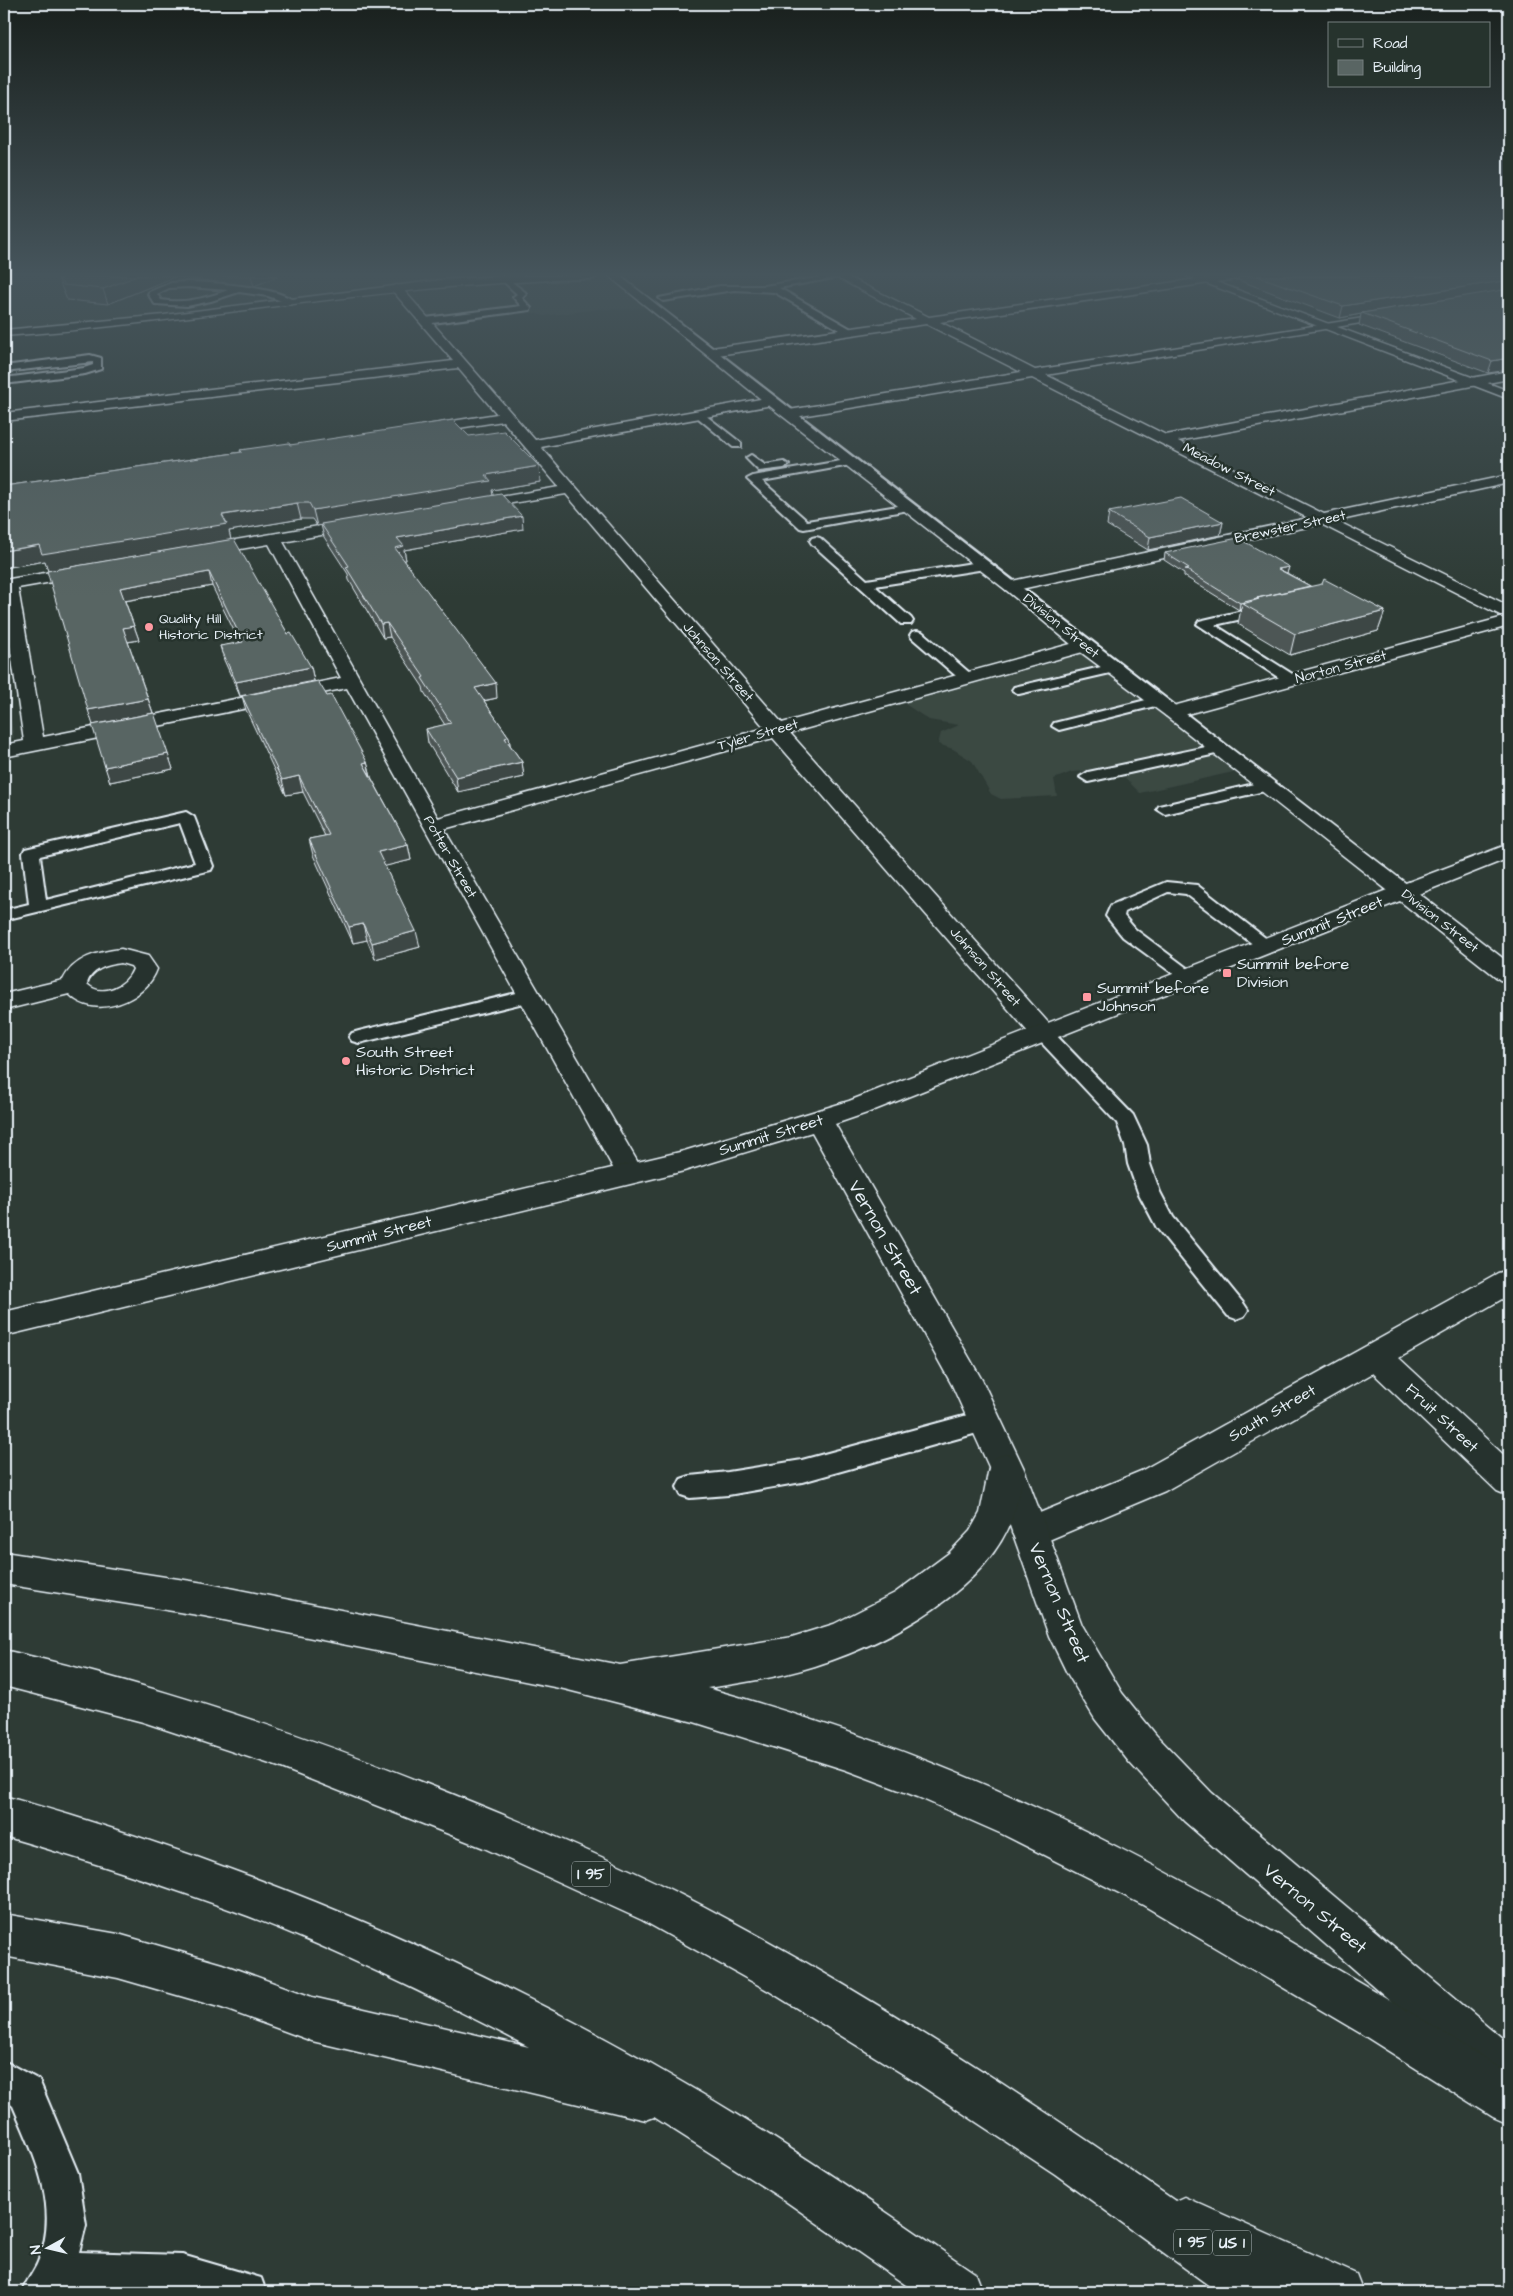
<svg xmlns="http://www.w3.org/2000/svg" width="1513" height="2296" font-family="'Architects Daughter',sans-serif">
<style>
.built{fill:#3b4843}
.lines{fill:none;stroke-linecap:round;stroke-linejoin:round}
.service-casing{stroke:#e8f1f8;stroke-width:4}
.minor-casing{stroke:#e8f1f8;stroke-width:3}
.tertiary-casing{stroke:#e8f1f8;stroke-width:3}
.secondary-casing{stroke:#e8f1f8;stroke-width:3}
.motorway-casing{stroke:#e8f1f8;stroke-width:3}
.service{fill:#26332d;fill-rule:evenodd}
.minor{fill:#26332d;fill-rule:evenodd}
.tertiary{fill:#26332d;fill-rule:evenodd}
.secondary{fill:#26332d;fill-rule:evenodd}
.motorway{fill:#26332d;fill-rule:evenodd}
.wall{fill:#4d5755;stroke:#e8f1f8}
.shaded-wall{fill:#3e4745;stroke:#e8f1f8}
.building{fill:#596563;stroke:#e8f1f8}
.poi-dot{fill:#ff9aa2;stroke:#26332d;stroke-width:2}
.labels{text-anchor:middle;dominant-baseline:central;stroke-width:5;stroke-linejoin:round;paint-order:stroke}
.far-street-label{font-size:14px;fill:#e8f1f8;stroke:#26332d}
.far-poi-label{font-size:14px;fill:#e8f1f8;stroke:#26332d;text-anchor:start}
.shield{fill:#26332d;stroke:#aeb8bb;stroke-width:1}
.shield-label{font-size:15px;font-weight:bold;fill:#e8f1f8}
.street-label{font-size:16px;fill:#e8f1f8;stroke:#26332d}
.poi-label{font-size:16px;fill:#e8f1f8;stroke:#26332d;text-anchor:start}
.near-street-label{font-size:19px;fill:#e8f1f8;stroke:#26332d}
</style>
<rect width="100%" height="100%" fill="#2e3b35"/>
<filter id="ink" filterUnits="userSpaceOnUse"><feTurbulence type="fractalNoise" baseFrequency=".02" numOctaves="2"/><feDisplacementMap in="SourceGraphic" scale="10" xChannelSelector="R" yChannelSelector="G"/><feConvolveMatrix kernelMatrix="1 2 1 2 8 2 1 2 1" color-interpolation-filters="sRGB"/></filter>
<g filter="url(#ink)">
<path class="built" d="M4 276H485L369 286 241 305 4 330Z
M622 276 659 307 622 310 600 309 544 316 533 313 507 315 436 326 399 287 524 277Z
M1086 640 1095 643 1247 761 1251 768 1140 793 1116 769 1072 772 1054 779 1057 796 1001 799 991 794 972 761 953 749 938 744 941 733 959 725 929 720 893 696Z
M4 678 14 738 4 740Z"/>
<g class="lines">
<g class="service-casing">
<path id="service" d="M504 276 525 292 526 294 522 298 531 308 530 310 425 324 421 321 425 318 521 306 513 297 517 294 500 278Z
M829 276H845L779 288 853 330V334H847L774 292 734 290 663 301 659 298 720 286H764Z
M171 283C195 280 277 286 294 301L290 304 268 296 239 292 211 301 187 306 155 304 148 294 149 292ZM188 287 228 290C207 298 183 304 161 300L157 294 169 288Z
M90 355 101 358V369L85 374 4 384V378L84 368 93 365V362L4 372V366Z
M700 411 741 443V447H733L696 416V412Z
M751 455 765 465 784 462 789 465 784 468 759 471 746 458Z
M852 459 857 462 856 464 762 481 807 521 910 504 914 505V509L804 529 800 528 747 479 753 476Z
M816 537 820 538 867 580 985 561 991 565 985 569 875 586 911 618 913 621 911 624H901L812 544 810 541 812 538Z
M1268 605 1275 609 1273 612 1215 625 1297 677 1299 680 1297 683H1287L1197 624 1199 621Z
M917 631 922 632 972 675 974 678 972 681H962L912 638 910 635 912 632Z
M1114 664 1121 668 1119 671 1019 694 1012 690 1014 687Z
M1158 697 1165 701 1163 704 1059 730 1052 726 1054 723Z
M1220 744 1228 749 1225 752 1088 782 1080 777 1088 772Z
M1267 781 1275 786 1273 789 1165 814 1157 809 1159 806Z
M186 812 194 817 213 866 211 870 4 920V910L29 904 23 853 25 849ZM180 823 195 863 46 900 40 856Z
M1166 882 1197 885 1277 947 1274 951H1262L1186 894 1168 892 1125 912 1124 916 1135 929 1199 977 1197 981H1183L1123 937 1106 916 1111 905Z
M529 990 536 992 538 996 536 1000 359 1043 352 1041 349 1037 352 1033 359 1031Z
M1044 1028 1051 1030 1133 1115 1147 1145 1150 1164 1160 1192 1173 1217 1244 1304 1248 1310 1244 1316 1236 1319 1228 1316 1157 1228 1138 1192 1128 1164 1125 1145 1117 1123 1037 1038 1034 1034 1037 1030Z
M986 1410 995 1414 999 1421 995 1428 802 1482 728 1495 690 1498 681 1495 677 1487 681 1479 690 1476 728 1472 802 1460Z
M4 2061 39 2080 78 2173 86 2225 79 2252 182 2255 261 2278 266 2292 65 2290 63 2292H22C26 2281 34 2272 38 2262 61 2208 34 2155 13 2106L4 2099Z"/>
</g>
<g class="minor-casing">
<path id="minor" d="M834 276H846L929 317 1218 276H1242L1237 279 940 322 1035 370 1401 312 1403 314 1397 317 1046 375 1166 435 1509 371V379L1178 441 1324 514 1509 475V483L1337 521 1509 606V626L1180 716H1166L1164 712 1166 708 1504 617 1321 524 1012 591 1006 590 1004 586 1006 582 1012 581 1308 518 1032 378 789 418 782 414 789 410 1021 372 926 324 711 356 705 352 711 348 916 319Z
M396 285 400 286 535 440 772 397 777 398 778 401 772 405 541 447 782 723 1078 642H1090L1093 646 1090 650 790 733 1053 1028 1057 1034 1053 1040 1044 1042 1035 1040 773 738 444 829 644 1173 640 1180 630 1183 620 1180 616 1173 347 688 4 757V745L24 741 4 605V580L86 566 94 571 86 576 18 588 43 737 341 678 269 544 200 556 192 551 200 546 360 519 368 524 365 527 283 542 438 818 765 728 566 494 471 510 466 509 464 506 466 503 471 502 559 487 503 421 421 434 416 433 414 430 421 426 497 414 458 368 4 421V413L453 361 392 290 391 288Z
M121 949 148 956 157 969C146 1001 95 1021 69 994L4 1010V994L63 980C74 957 98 952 121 949ZM121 963 131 966 133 969C126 987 101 998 87 984 91 969 107 965 121 963Z
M1509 1270V1295L1399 1358 1509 1460V1496L1497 1491 1373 1373 1165 1491 1030 1548 1018 1544 1012 1533 1018 1522 1141 1471 1498 1273Z"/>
</g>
<g class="tertiary-casing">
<path id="tertiary" d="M499 276H598L593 279C395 282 201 322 4 336V330L164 315 441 280Z
M1187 276H1200L1509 391V399Z
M1509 844V858L1411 897 1403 899 1395 897 1392 892 1395 887Z"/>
</g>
<g class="secondary-casing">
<path id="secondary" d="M552 276H565L560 279Z
M609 276H620C915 507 1213 734 1509 963V982L1500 980 1400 901 867 1113 835 1124 982 1380 1024 1469 1082 1625 1122 1693 1156 1735 1212 1793 1509 2044V2097L1493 2090 1184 1821 1129 1762 1095 1719 1067 1673 1049 1636 990 1469 952 1385 812 1132 684 1171 4 1336V1312L684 1151 849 1101 1387 890 1166 716 1078 650 1006 590 767 404Z"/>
</g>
<g class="motorway-casing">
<path id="motorway" d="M1006 1454 1018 1458C1026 1474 1020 1493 1015 1509 993 1588 888 1643 815 1666 780 1677 743 1683 707 1688 818 1719 927 1757 1032 1806 1127 1849 1219 1900 1309 1953 1377 1992 1444 2031 1509 2074V2124L1493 2117 1360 2033 1143 1905 1002 1834 918 1797 846 1770 694 1722 564 1689 204 1616 4 1584V1552L204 1583 620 1665 792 1637 834 1624 895 1593 949 1553 970 1531 980 1513 989 1468 994 1458Z
M4 1650C158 1685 306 1735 452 1794 537 1828 622 1864 703 1906 867 1992 1023 2095 1175 2201L1184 2197 1356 2274 1363 2292H1218L1055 2174 911 2079 769 1991 642 1920 484 1848 279 1767 143 1722 4 1686Z
M4 1796C247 1864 480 1962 697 2091 793 2147 884 2211 976 2274L983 2292H916L784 2200 654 2117 646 2120 312 2041 222 2008 118 1978 4 1956V1914L118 1934 222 1964 312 1997 529 2047C437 1999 344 1953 248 1916 167 1886 86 1860 4 1836Z"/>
</g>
<use href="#service" class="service"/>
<use href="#minor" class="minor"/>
<use href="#tertiary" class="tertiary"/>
<use href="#secondary" class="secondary"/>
<use href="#motorway" class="motorway"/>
</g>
<path class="wall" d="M57 276H279L254 286 174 277 108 304 67 300Z
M1239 276H1509V370L1488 373 1359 325 1361 314 1340 318 1238 280Z
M469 436 540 482 492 490 493 495 523 529 404 550 406 560H404L497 698 484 701 509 737 510 745 522 762 524 777 458 792 428 743 426 729 445 725 424 692 423 687 390 637 383 638 349 580 348 574 324 537 321 525 317 526 312 519H301L229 531 231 540 288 634 311 667 314 681 327 696 367 762 371 777 408 845 411 860 385 866 420 947 375 959 367 940 353 943 313 855 309 839 325 836 303 792 286 795 246 710 242 696H240L224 660 220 646 240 643 212 586 125 601 134 626 139 640 128 642 173 769 110 782 45 561 4 568V486L241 452 240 450 290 445Z
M1109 512 1223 522 1220 535 1148 550 1107 525Z
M1165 553 1289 567 1287 573 1310 586 1385 611 1378 631 1290 655 1238 624 1241 609 1239 610 1184 576V573L1164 560Z"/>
<path class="shaded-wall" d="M137 276H174V277L108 304 103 289Z
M251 276H279L254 286Z
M1509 280V291L1362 313 1361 314 1340 318 1343 306Z
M1509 358V370L1488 373 1492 361Z
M539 466 540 482 492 490 493 496 317 526 313 510 486 475Z
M297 503 301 519 229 531 231 540 48 571 45 561 4 568V551Z
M522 516 523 529 404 550 406 560 398 561 395 548 397 538Z
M1223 522 1220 535 1148 550 1150 537Z
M1289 567 1287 573 1278 569Z
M209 572 212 586 124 601 120 588Z
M1257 599 1255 606 1243 604 1241 609 1239 610 1240 603Z
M1385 611 1378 631 1290 655 1295 634Z
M387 623 390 637 383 638 381 624Z
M134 626 139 640 127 642 123 628Z
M311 667 314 681 240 696 236 682Z
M496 683 497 698 477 702 475 688Z
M148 699 153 713 93 725 88 710Z
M509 737 511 752 505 738Z
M168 754 173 769 110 782 105 767Z
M367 762 371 777 363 763Z
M522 762 524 777 458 792 456 777Z
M299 776 303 792 286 795 282 780Z
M408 845 411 860 382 867 378 852Z
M363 924 367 940 353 943 349 927Z
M416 931 420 947 375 959 372 943Z"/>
<path class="building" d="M59 276H137L103 289 63 285Z
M1257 276H1509V280L1343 306Z
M1509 289V358L1492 361 1362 313Z
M453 420 469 436 504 431 539 466 486 475 491 481 313 510 309 503H297L222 515 227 524 42 554 39 545 4 551V486L242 452 240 450 289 443 290 445Z
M501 494 522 516 397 538 404 546 395 548 496 683 475 688 509 737 505 738 522 762 456 777 426 729 451 723 422 678 424 677 387 623 381 624 346 567 349 566 321 524Z
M1181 498 1223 522 1150 537 1109 512Z
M1238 538 1289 567 1278 569 1310 586 1257 598V599L1240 603 1185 569 1189 568 1165 553Z
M234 539 288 634 291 633 311 667 236 682 220 646 243 642 209 572 120 588 134 626 123 628 148 699 88 710 47 571Z
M1324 579 1385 611 1295 634 1243 604 1259 599 1257 598 1322 584Z
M318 681 327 696 331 695 367 762 363 763 408 845 378 852 416 931 372 943 363 924 349 927 309 839 329 835 299 776 282 780 242 696Z
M154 713 168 754 105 767 92 725Z"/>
</g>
<linearGradient id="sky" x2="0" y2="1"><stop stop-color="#19201d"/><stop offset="0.46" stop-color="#46555c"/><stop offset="1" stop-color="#46555c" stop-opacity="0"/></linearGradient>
<rect width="1513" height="597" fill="url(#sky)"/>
<g class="poi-dot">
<circle cx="149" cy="627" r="5"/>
<rect x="1222" y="968" width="10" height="10" rx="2.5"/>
<rect x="1082" y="992" width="10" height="10" rx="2.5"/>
<circle cx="346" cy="1061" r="5"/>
</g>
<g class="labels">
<g class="far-street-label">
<text transform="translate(1229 470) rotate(27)">Meadow Street</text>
<text transform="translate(1290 527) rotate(-12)">Brewster Street</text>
<text transform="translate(1061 626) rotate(39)">Division Street</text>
<text transform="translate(718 662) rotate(49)">Johnson Street</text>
<text transform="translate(1341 667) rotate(-15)">Norton Street</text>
<text transform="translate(758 735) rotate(-16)">Tyler Street</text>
<text transform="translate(450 857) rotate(60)">Potter Street</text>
<text transform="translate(1440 921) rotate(38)">Division Street</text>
<text transform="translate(985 967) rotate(49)">Johnson Street</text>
</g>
<g class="far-poi-label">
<text x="159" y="619">Quality Hill<tspan x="159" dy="16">Historic District</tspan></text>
</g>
<g class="shield">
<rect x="572" y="1861.5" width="38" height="25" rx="4"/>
<rect x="1174" y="2229.5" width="38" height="25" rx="4"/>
<rect x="1213" y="2230.5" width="38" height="25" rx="4"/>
</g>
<g class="shield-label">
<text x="591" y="1874">I 95</text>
<text x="1193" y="2242">I 95</text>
<text x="1232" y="2243">US 1</text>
</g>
<g class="street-label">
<text transform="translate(1332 921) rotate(-22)">Summit Street</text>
<text transform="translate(771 1135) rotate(-17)">Summit Street</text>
<text transform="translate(379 1234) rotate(-14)">Summit Street</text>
<text transform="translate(1272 1413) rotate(-30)">South Street</text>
<text transform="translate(1442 1418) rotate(43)">Fruit Street</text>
</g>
<g class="poi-label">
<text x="1237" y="964">Summit before<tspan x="1237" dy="18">Division</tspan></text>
<text x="1097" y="988">Summit before<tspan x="1097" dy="18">Johnson</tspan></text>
<text x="356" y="1052">South Street<tspan x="356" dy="18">Historic District</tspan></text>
</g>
<g class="near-street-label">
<text transform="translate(885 1238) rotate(60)">Vernon Street</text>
<text transform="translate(1059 1603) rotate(67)">Vernon Street</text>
<text transform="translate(1315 1909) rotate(40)">Vernon Street</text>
</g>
</g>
<rect width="1513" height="2296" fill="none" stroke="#26332d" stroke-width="20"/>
<rect x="10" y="10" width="1493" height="2276" fill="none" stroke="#e8f1f8" stroke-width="2" filter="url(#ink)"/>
<rect x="1328" y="22" width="162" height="65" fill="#26332d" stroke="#747f7e"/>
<rect x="1338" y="39" width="25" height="8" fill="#26332d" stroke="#747f7e"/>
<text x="1373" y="48" font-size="15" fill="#e8f1f8">Road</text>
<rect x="1338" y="60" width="25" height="15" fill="#596563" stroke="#747f7e"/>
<text x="1373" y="72" font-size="15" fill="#e8f1f8">Building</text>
<g transform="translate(48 2248) rotate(262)" stroke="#26332d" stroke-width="4" paint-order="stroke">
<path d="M0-4L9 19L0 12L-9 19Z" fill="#e8f1f8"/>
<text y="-8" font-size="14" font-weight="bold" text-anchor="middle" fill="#e8f1f8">N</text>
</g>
</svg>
